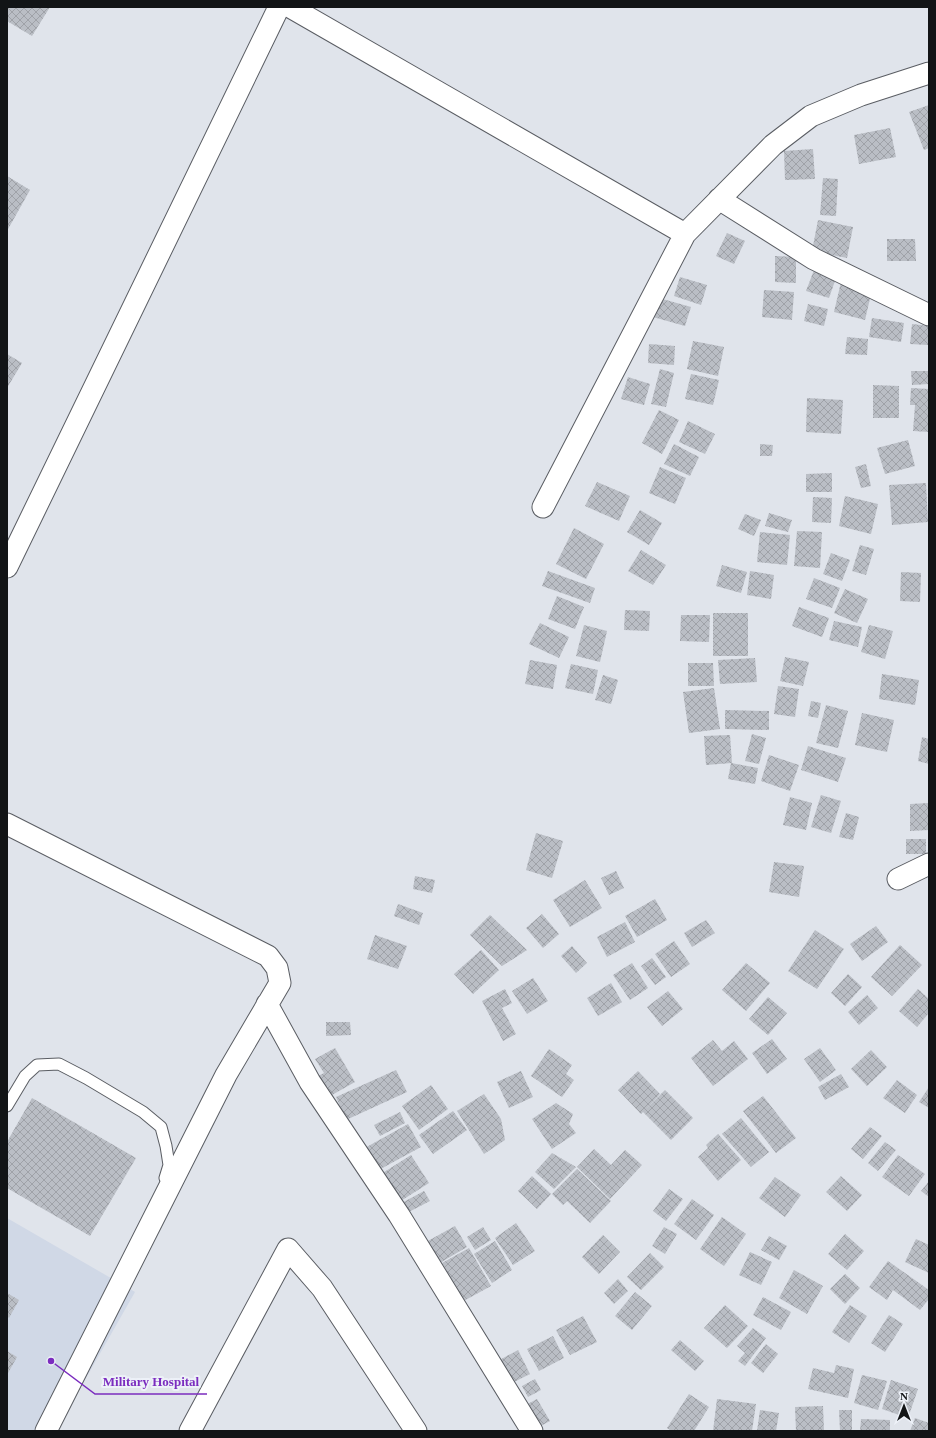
<svg xmlns="http://www.w3.org/2000/svg" width="936" height="1438" font-family="Georgia,serif">
<style>
.built{fill:#d0d8e6}
.building{fill:url(#building-cross-hatch)}
.lines{fill:none;stroke-linecap:round;stroke-linejoin:round}
.lane-casing{stroke:#5a5d63;stroke-width:13}
.street-casing{stroke:#5a5d63;stroke-width:23}
.lane{stroke:#fff;stroke-width:11}
.street{stroke:#fff;stroke-width:21}
.leader{fill:none;stroke:#7b2cbf;stroke-width:1.5}
.callout-dot{fill:#7b2cbf;stroke:#edf1f8;stroke-width:1.5}
.callout-label{font-size:13px;text-anchor:middle;font-weight:bold;fill:#7b2cbf;stroke:#edf1f8;stroke-width:4;stroke-linejoin:round;paint-order:stroke}
</style>
<defs>
<pattern id="building-cross-hatch" width="8" height="8" patternUnits="userSpaceOnUse"><rect width="8" height="8" fill="#babec5"/><path d="M0 0l8 8M0 8l8-8" fill="none" stroke="#9fa2a8"/></pattern>
</defs>
<rect width="100%" height="100%" fill="#e0e4eb"/>
<path class="built" d="M7 1218 135 1292 56 1431H7Z"/>
<path class="building" d="M7 7H50L32 36 7 21Z
M929 105V148L924 150 909 112Z
M890 128 896 157 859 164 854 135Z
M813 149 815 179 785 180 784 151Z
M7 176 30 190 7 231Z
M823 178 838 179 836 216 820 215Z
M818 220 853 227 847 258 812 251Z
M727 233 745 241 734 264 716 256Z
M887 239H915L916 261H887Z
M775 256 796 257V283L775 282Z
M814 270 836 278 829 298 806 291Z
M680 277 707 285 701 305 674 296Z
M841 282 872 290 865 320 834 312Z
M764 290 794 292 792 320 762 317Z
M659 298 691 307 685 326 653 317Z
M808 304 828 309 824 326 804 321Z
M872 318 904 323 901 342 869 337Z
M912 324 929 326 928 345 910 344Z
M847 337 868 339 867 355 845 354Z
M693 341 724 347 718 376 687 369Z
M649 344 675 346 674 365 648 363Z
M7 354 22 363 7 388Z
M660 369 674 373 666 407 651 404Z
M911 371H929V384L912 385Z
M691 374 719 380 713 405 685 399Z
M628 377 650 384 644 405 621 399Z
M873 385 899 386V418H873Z
M911 388 929 389V432L913 431 915 405H910Z
M807 398 843 400 841 434 806 432Z
M659 410 679 420 662 454 642 443Z
M688 421 715 434 705 454 679 442Z
M908 440 915 466 885 474 877 448Z
M674 444 699 457 690 476 664 464Z
M760 444 773 445 772 456H760Z
M866 464 871 486 861 488 855 467Z
M660 467 686 478 675 504 649 493Z
M832 473V492H806V474Z
M597 482 630 496 619 521 585 506Z
M926 483 928 522 892 525 889 485Z
M845 496 878 504 871 534 839 526Z
M813 497 832 498 831 523 812 522Z
M640 510 662 523 649 545 627 532Z
M769 513 792 520 788 532 765 526Z
M745 514 761 520 754 536 738 529Z
M574 528 604 544 586 579 556 564Z
M797 531 822 532 820 568 794 566Z
M760 532 790 535 787 565 757 562Z
M860 545 874 549 866 575 852 571Z
M641 550 666 565 653 585 628 571Z
M831 553 850 560 842 581 823 574Z
M722 565 747 572 741 593 716 586Z
M548 571 595 588 590 603 542 586Z
M750 571 774 575 771 599 747 595Z
M901 572 921 573 920 602 900 601Z
M814 578 840 588 832 608 806 599Z
M845 589 868 599 857 623 834 613Z
M557 596 584 607 575 629 548 619Z
M799 607 829 618 822 637 792 626Z
M625 610 650 611 649 631 624 630Z
M713 613H748V656H713Z
M681 615H710L709 642 680 641Z
M834 621 862 627 858 647 829 640Z
M540 623 569 637 559 658 529 644Z
M584 625 607 631 600 662 576 656Z
M869 625 893 631 885 659 861 652Z
M785 657 809 662 803 686 780 681Z
M755 658 757 682 720 684 718 660Z
M530 660 557 665 553 689 525 684Z
M688 663H713L714 686H688Z
M571 664 598 670 593 694 565 688Z
M882 674 919 680 915 705 879 699Z
M603 675 618 680 611 704 595 700Z
M778 686 799 689 795 717 774 714Z
M714 688 720 729 689 733 683 692Z
M811 701 821 703 818 718 808 716Z
M826 705 848 711 838 748 816 743Z
M725 710 769 711V730L725 729Z
M862 713 894 720 887 752 855 745Z
M752 734 766 738 759 764 745 761Z
M730 735 732 763 706 765 704 736Z
M922 737 929 739V764L918 761Z
M808 746 846 758 838 782 801 770Z
M769 755 799 765 790 791 761 781Z
M731 763 758 768 755 784 728 779Z
M821 795 841 801 831 833 811 827Z
M790 797 812 803 806 830 783 825Z
M929 803V830L910 831V804Z
M846 813 859 817 853 840 839 837Z
M536 833 563 841 552 878 526 870Z
M906 839H926V854H906Z
M774 862 804 866 799 897 769 892Z
M616 871 624 888 609 895 601 878Z
M415 876 435 880 432 893 413 889Z
M585 880 602 908 570 927 553 900Z
M655 899 667 920 637 937 625 916Z
M398 904 423 913 419 925 394 916Z
M542 914 559 934 543 948 526 928Z
M490 915 527 950 502 966 470 935Z
M706 920 715 933 692 947 684 933Z
M625 922 635 942 607 957 597 937Z
M876 926 888 942 862 961 850 944Z
M815 930 844 949 817 989 788 971Z
M375 935 407 946 398 969 367 959Z
M674 941 690 964 671 977 655 954Z
M900 945 922 965 892 996 871 977Z
M572 946 587 963 576 973 561 956Z
M481 950 499 970 473 994 454 974Z
M652 958 666 977 655 985 641 966Z
M632 963 648 988 630 1000 613 975Z
M746 963 770 983 746 1011 722 990Z
M848 974 862 987 845 1006 831 993Z
M533 978 548 1001 527 1014 512 991Z
M611 983 622 1002 598 1016 587 998Z
M505 989 512 1003 502 1008 516 1034 503 1041 482 1001Z
M918 989 929 999V1013L917 1027 899 1011Z
M668 991 683 1009 662 1026 647 1007Z
M867 995 878 1008 859 1025 848 1012Z
M768 997 787 1013 768 1035 749 1019Z
M326 1022H350L351 1035 326 1036Z
M772 1039 787 1059 767 1074 752 1053Z
M713 1040 722 1051 734 1041 748 1059 713 1086 691 1058Z
M335 1048 355 1082 332 1095 327 1086 321 1090 314 1078 324 1073 315 1059Z
M820 1048 836 1070 820 1082 804 1059Z
M549 1049 572 1065 566 1074 574 1080 562 1097 531 1076Z
M871 1050 887 1067 867 1086 851 1069Z
M396 1070 407 1092 346 1120 336 1097Z
M521 1071 533 1097 509 1108 497 1082Z
M638 1071 660 1094 646 1109 665 1090 693 1118 671 1140 643 1112 641 1114 618 1090Z
M841 1074 849 1087 825 1100 818 1087Z
M897 1080 917 1095 905 1113 883 1098Z
M431 1085 448 1109 419 1130 402 1106Z
M929 1087V1108L919 1102Z
M484 1094 501 1119 505 1140 484 1154 457 1111Z
M763 1096 796 1138 776 1153 743 1111Z
M32 1098 136 1158 90 1236 7 1188V1142Z
M556 1103 573 1114 569 1124 576 1133 552 1149 532 1119Z
M453 1111 467 1130 433 1154 419 1135Z
M400 1112 405 1123 380 1136 374 1125Z
M741 1118 769 1152 751 1167 722 1134Z
M408 1124 421 1147 375 1172 363 1149Z
M870 1127 882 1136 863 1159 851 1149Z
M718 1134 741 1160 718 1181 698 1157 708 1148 706 1145Z
M885 1142 896 1150 878 1171 868 1163Z
M594 1149 611 1165 625 1150 642 1165 610 1199 577 1167Z
M552 1153 576 1167 554 1189 535 1172Z
M411 1155 429 1183 396 1204 378 1176Z
M898 1155 925 1174 909 1196 882 1177Z
M577 1169 611 1201 590 1223 567 1201 563 1205 552 1194Z
M532 1176 551 1194 537 1209 518 1191Z
M841 1176 862 1195 847 1211 826 1192Z
M775 1177 801 1195 785 1217 759 1198Z
M929 1181V1197L921 1191Z
M669 1189 683 1199 666 1221 653 1211Z
M424 1191 430 1201 403 1215 398 1205Z
M692 1199 714 1215 696 1240 674 1224Z
M722 1217 746 1234 724 1266 700 1249Z
M516 1223 535 1251 513 1265 495 1238Z
M455 1226 467 1247 438 1264 426 1242Z
M483 1227 491 1240 475 1250 467 1237Z
M664 1227 677 1234 665 1254 652 1246Z
M845 1234 864 1251 847 1270 828 1254Z
M603 1235 620 1252 599 1274 582 1257Z
M769 1236 787 1246 779 1260 761 1250Z
M916 1239 929 1245V1273L905 1262Z
M495 1241 512 1270 492 1283 474 1254Z
M469 1248 491 1286 460 1303 448 1282 452 1280 442 1263Z
M750 1252 772 1262 761 1285 739 1275Z
M650 1253 664 1267 641 1290 627 1277Z
M888 1261 929 1290V1299L920 1310 893 1290 887 1300 869 1287Z
M794 1270 823 1286 807 1314 779 1298Z
M845 1274 860 1288 845 1304 830 1289Z
M618 1279 628 1291 614 1304 604 1293Z
M635 1292 652 1306 632 1330 615 1316Z
M7 1293 19 1300 9 1318 7 1316Z
M763 1297 791 1312 781 1330 753 1315Z
M725 1305 748 1326 727 1348 704 1328Z
M850 1305 867 1316 849 1343 832 1332Z
M889 1315 903 1324 885 1352 871 1343Z
M583 1316 597 1342 570 1355 556 1330Z
M753 1328 766 1338 745 1366 738 1361 745 1353 737 1346Z
M553 1336 564 1358 539 1371 527 1349Z
M680 1340 704 1361 695 1371 671 1350Z
M766 1344 778 1354 763 1373 751 1363Z
M518 1350 530 1374 508 1385 496 1362Z
M7 1351 17 1357 7 1375Z
M836 1365 854 1369 848 1398 808 1389 813 1368 834 1373Z
M862 1375 887 1381 878 1410 854 1403Z
M535 1379 541 1390 528 1397 522 1386Z
M891 1380 918 1389 908 1418 882 1409Z
M689 1394 709 1407 694 1431H672L667 1428Z
M537 1399 550 1421 535 1429 522 1407Z
M717 1399 756 1404 752 1431H713Z
M823 1406 824 1431H796L795 1407Z
M760 1410 779 1413 776 1431H757Z
M839 1410H852V1431H840Z
M915 1418 929 1423V1431H910Z
M861 1419 890 1420V1431H860Z"/>
<g class="lines">
<g class="lane-casing">
<path id="lane" d="M7 1106 25 1076 37 1065 59 1064 86 1078 143 1112 161 1127 166 1146 169 1165 165 1178"/>
</g>
<g class="street-casing">
<path id="street" d="M290 7 685 234
M719 199 814 259 929 315
M543 507 685 234 773 145 811 116 861 95 929 73
M7 567 279 7
M7 824 268 956 277 968 280 983 226 1075 46 1431
M898 879 929 864
M267 1004 310 1082 399 1215 532 1431
M190 1431 288 1249 322 1288 416 1431"/>
</g>
<use href="#lane" class="lane"/>
<use href="#street" class="street"/>
</g>
<path class="leader" d="M51 1361L95 1394H207"/>
<circle class="callout-dot" cx="51" cy="1361" r="4"/>
<g class="callout-label">
<text x="151" y="1386">Military Hospital</text>
</g>
<rect width="936" height="1438" fill="none" stroke="#121416" stroke-width="16"/>
<g transform="translate(904 1406)" stroke="#edf1f8" stroke-width="3" paint-order="stroke">
<path d="M0-3L7 15L0 10L-7 15Z" fill="#121416"/>
<text y="-6" font-size="11" font-weight="bold" text-anchor="middle" fill="#121416">N</text>
</g>
</svg>
